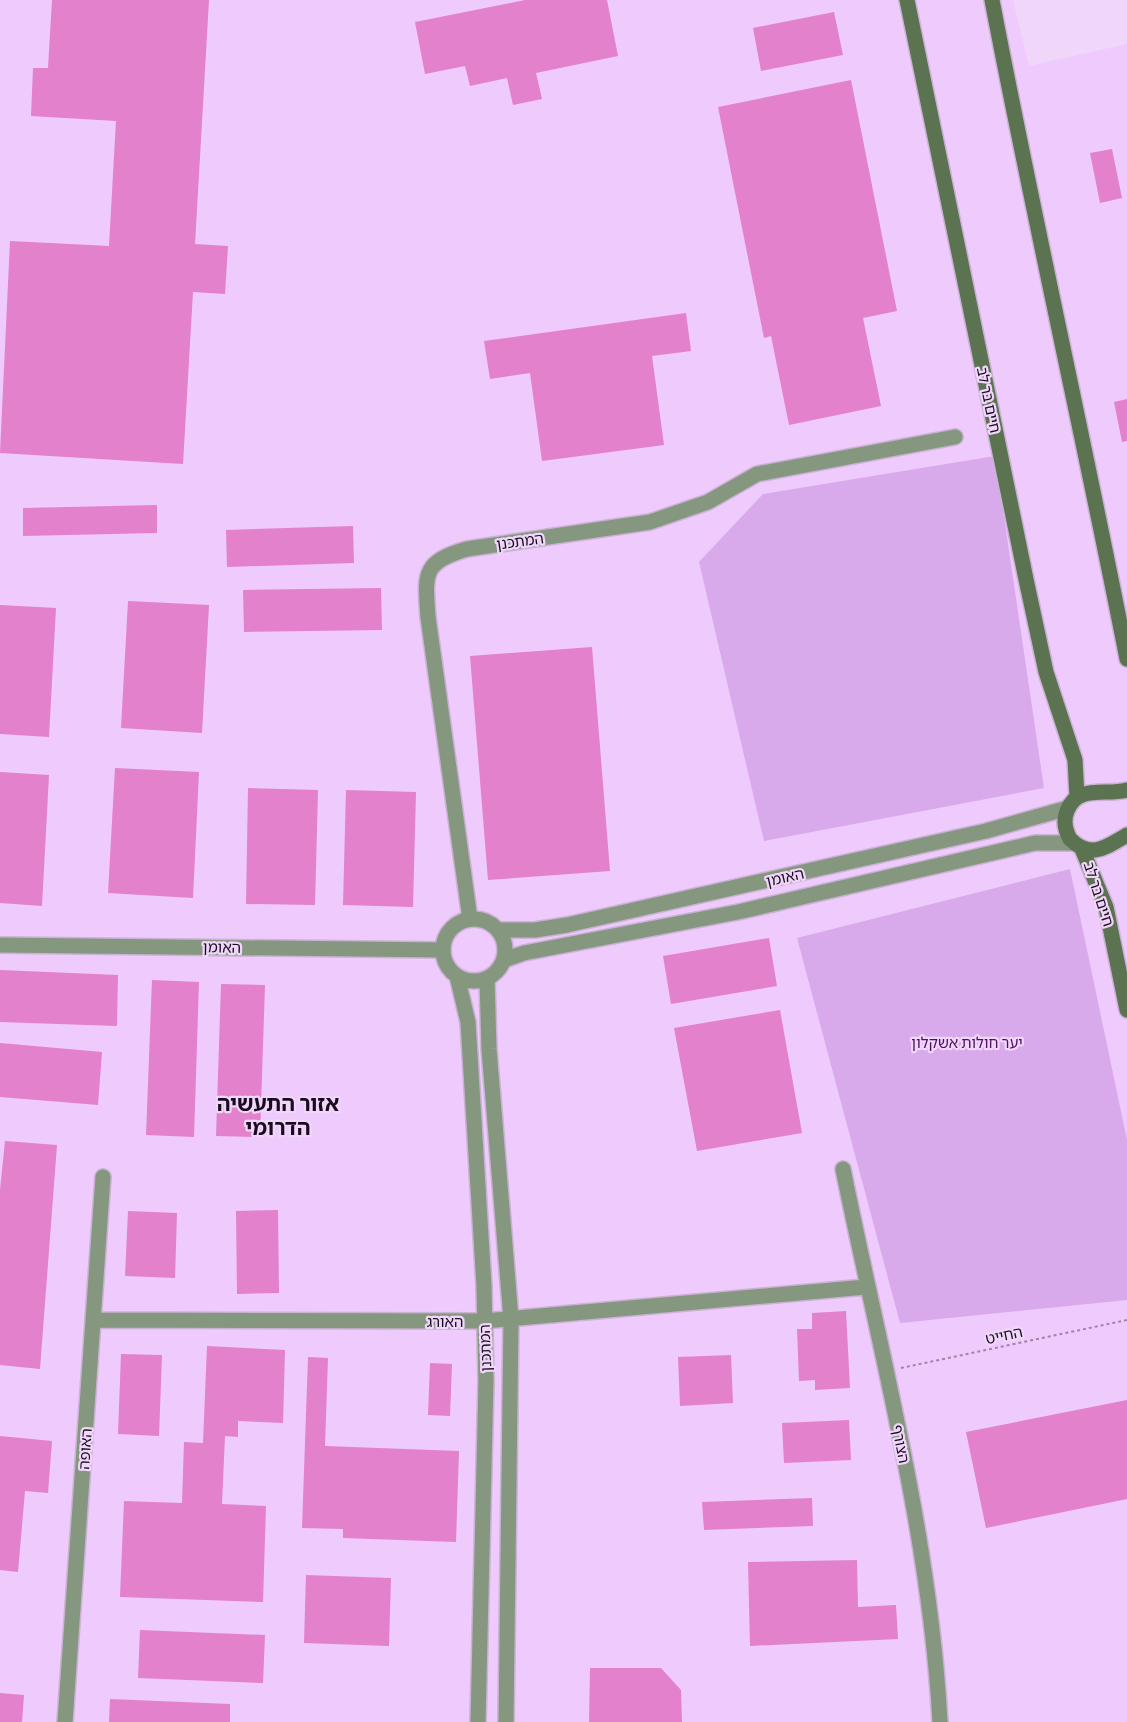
<svg xmlns="http://www.w3.org/2000/svg" width="1127" height="1722" font-family="'PT Sans Narrow','Noto Sans Hebrew',sans-serif">
<style>
.built{fill:#eecafd}
.green{fill:#d9aaeb}
.building{fill:#e381cc}
.lines{fill:none;stroke-linecap:round;stroke-linejoin:round}
.minor-casing{stroke:#c9b2d3;stroke-width:18}
.tertiary-casing{stroke:#c9b2d3;stroke-width:18}
.secondary-casing{stroke:#c9b2d3;stroke-width:18}
.path{stroke:#9c86a4;stroke-width:2;stroke-dasharray:3 3;stroke-linecap:butt}
.minor{stroke:#86977f;stroke-width:15}
.tertiary{stroke:#86977f;stroke-width:15}
.secondary{stroke:#5b7350;stroke-width:15}
.labels{text-anchor:middle;dominant-baseline:central;stroke-width:4.5;stroke-linejoin:round;paint-order:stroke}
.street-label{font-size:15px;fill:#1a0b1f;stroke:#f0d7fa}
.park-label{font-size:15px;fill:#510e65;stroke:#f0d7fa}
.district-label{font-size:21px;font-weight:bold;fill:#1a0b1f;stroke:#f0d7fa}
</style>
<rect width="100%" height="100%" fill="#f0d7fa"/>
<path class="built" d="M0 0H1013L1029 66 1127 44V1722H0Z"/>
<path class="green" d="M995 456 1044 788 764 841 699 562 763 494Z
M1070 869 1127 1140V1300L900 1323 797 938Z"/>
<path class="building" d="M52 0H209L195 244 228 246 225 294 193 292 183 464 0 453 10 241 109 246 116 121 31 116 33 68H48Z
M525 0H607L618 56 536 73 542 99 513 105 507 78 470 86 465 66 425 74 415 22Z
M834 12 843 55 761 71 753 28Z
M851 80 897 311 863 318 881 406 789 425 771 336 764 338 718 107Z
M1112 149 1122 198 1100 203 1090 153Z
M686 313 691 351 652 356 664 445 542 461 530 373 490 379 484 341Z
M1127 399V441L1122 442 1114 402Z
M157 505V533L23 536V508Z
M353 526 354 563 227 567 226 530Z
M381 588 382 630 244 632 243 590Z
M128 601 209 605 202 733 121 728Z
M0 605 56 608 49 737 0 734Z
M592 647 610 871 488 880 470 656Z
M115 768 199 772 193 898 108 893Z
M0 772 49 775 42 906 0 903Z
M248 788 318 790 315 905 246 904Z
M346 790 416 792 413 907 343 905Z
M769 938 777 986 671 1004 663 956Z
M0 970 118 975 117 1026 0 1022Z
M152 980 199 982 194 1137 146 1135Z
M221 984 265 985 260 1137 216 1136Z
M780 1010 802 1133 697 1151 674 1028Z
M0 1043 102 1052 98 1105 0 1097Z
M5 1141 57 1145 40 1369 0 1365V1190Z
M278 1210 279 1293 237 1294 236 1211Z
M128 1211 177 1213 175 1278 125 1276Z
M846 1311 850 1388 815 1390V1380L799 1381 797 1329H812V1313Z
M207 1346 285 1350 283 1423 238 1421V1437L225 1436 222 1504 266 1506 263 1602 120 1597 124 1501 182 1503 184 1442 203 1443Z
M121 1354 162 1355 159 1436 118 1434Z
M731 1355 733 1403 680 1406 678 1357Z
M308 1357 328 1358 325 1446 459 1451 456 1542 343 1538V1529L302 1528Z
M430 1363 452 1364 450 1416 428 1415Z
M1127 1400V1499L986 1528 966 1432Z
M849 1420 851 1460 784 1463 782 1423Z
M0 1436 52 1441 48 1493 25 1491 18 1572 0 1570Z
M812 1498 813 1526 704 1530 702 1502Z
M857 1560 858 1607 896 1605 898 1639 750 1646 748 1562Z
M306 1575 391 1578 389 1646 304 1643Z
M140 1630 265 1635 263 1683 138 1678Z
M590 1668H661L681 1690 682 1722H589Z
M0 1693 24 1695 22 1722H0Z
M110 1699 230 1704V1722H109Z"/>
<g class="lines">
<g class="minor-casing">
<path id="minor" d="M470 919 428 617C425 574 422 562 467 549L650 522 708 502 757 474 955 437
M0 945 443 950
M843 1169C880 1352 930 1535 940 1722
M94 1320 484 1321 866 1287
M65 1722 103 1177"/>
</g>
<g class="tertiary-casing">
<path id="tertiary" d="M443 950a31 31 0 1 1 62 0a31 31 0 1 1-62 0Z
M499 930H535L567 925 986 831 1068 808
M504 960 524 953 738 912 1035 843H1074
M457 976 468 1022 484 1286 486 1381 478 1722
M487 978 489 1049 511 1319 506 1722"/>
</g>
<g class="secondary-casing">
<path id="secondary" d="M907 0 1027 584 1046 672 1075 760 1077 797
M992 0C1034 220 1084 439 1127 659
M1127 790C1106 796 1077 784 1067 811 1063 821 1065 830 1070 839 1091 860 1106 847 1127 835
M1082 849 1106 907 1127 1010"/>
</g>
<path class="path" d="M901 1368 1127 1320"/>
<use href="#minor" class="minor"/>
<use href="#tertiary" class="tertiary"/>
<use href="#secondary" class="secondary"/>
</g>
<g class="labels">
<g class="street-label">
<text transform="translate(989 400) rotate(78)">חיים בר לב</text>
<text transform="translate(520 541) rotate(-8)">המתכנן</text>
<text transform="translate(785 877) rotate(-13)">האומן</text>
<text transform="translate(1099 894) rotate(72)">חיים בר לב</text>
<text transform="translate(222 947) rotate(1)">האומן</text>
<text x="445" y="1321">האורג</text>
<text transform="translate(1004 1335) rotate(-12)">החייט</text>
<text transform="translate(485 1348) rotate(-92)">המתכנן</text>
<text transform="translate(901 1444) rotate(79)">הצורף</text>
<text transform="translate(85 1449) rotate(-86)">האופה</text>
</g>
<g class="park-label">
<text x="967" y="1042">יער חולות אשקלון</text>
</g>
<g class="district-label">
<text x="278" y="1103">אזור התעשיה<tspan x="278" dy="24">הדרומי</tspan></text>
</g>
</g>
</svg>
